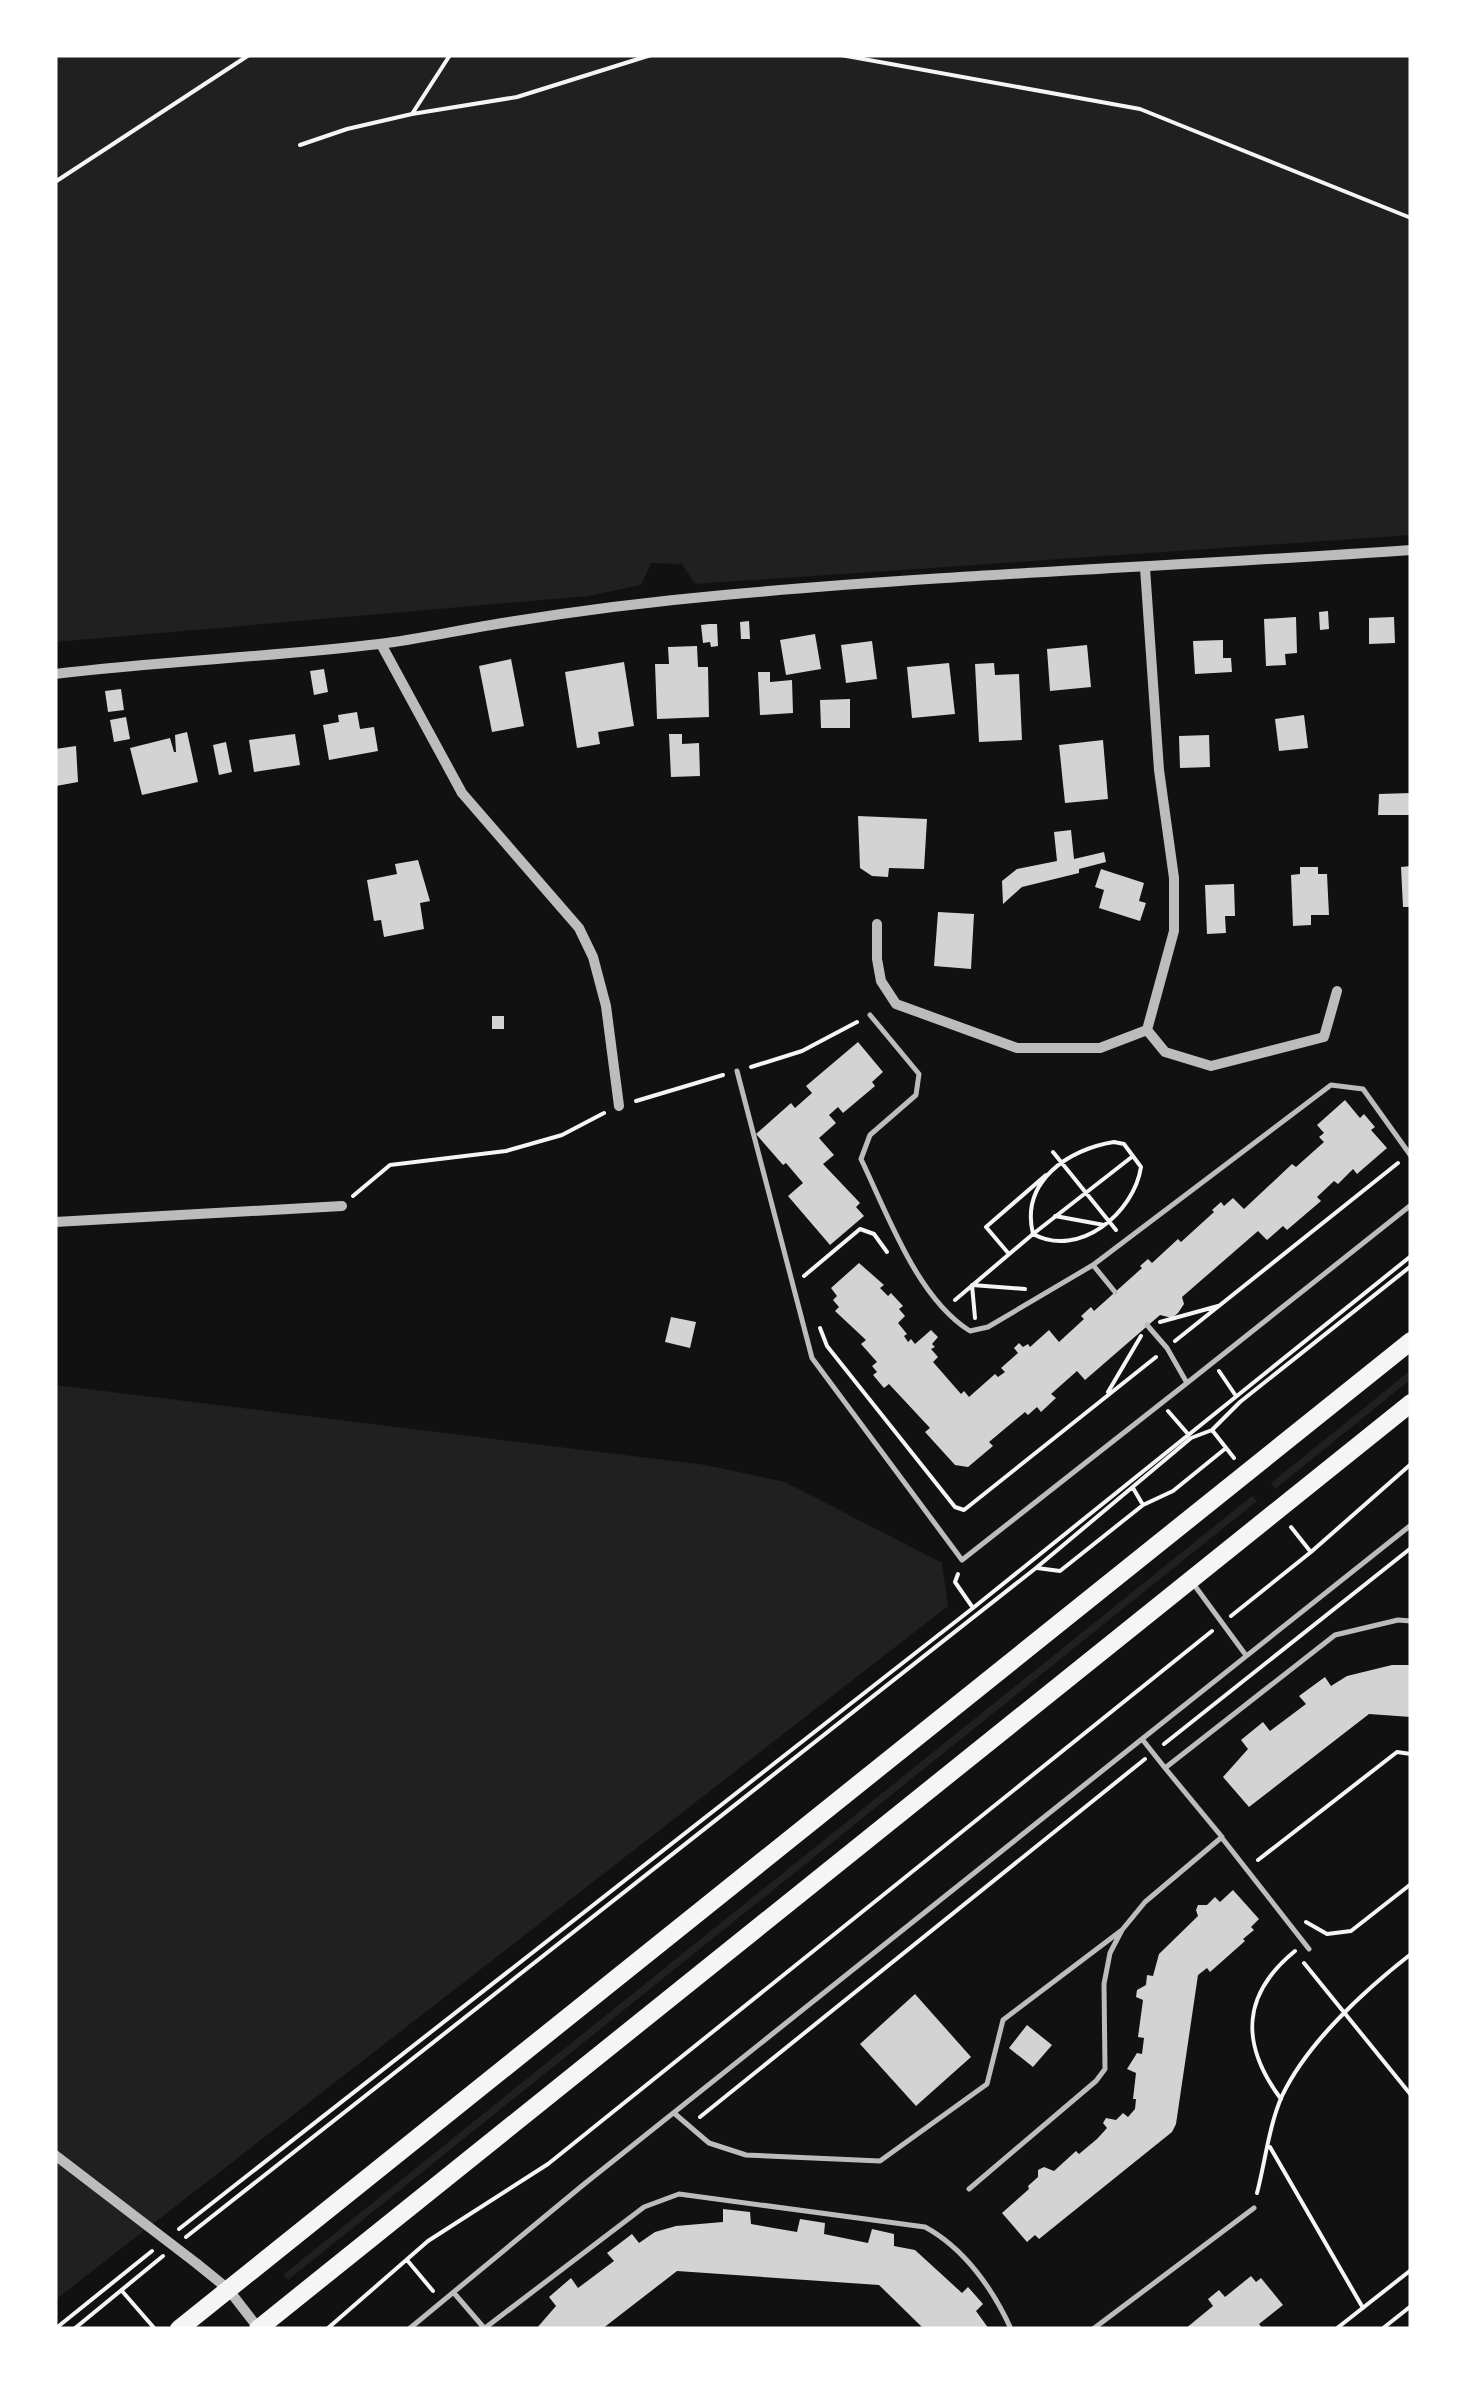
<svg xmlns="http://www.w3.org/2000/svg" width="1466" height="2384" font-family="Commissioner,sans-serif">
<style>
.green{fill:#202020}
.building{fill:#d3d3d3}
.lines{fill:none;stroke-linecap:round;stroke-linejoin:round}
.path{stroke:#f5f5f5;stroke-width:4}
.service{stroke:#bcbcbc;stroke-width:5}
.minor{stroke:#bcbcbc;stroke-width:10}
.primary{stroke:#f5f5f5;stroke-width:18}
</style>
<rect width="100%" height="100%" fill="#111"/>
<path class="green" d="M55 55H1411V535L695 584 682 564 651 563 641 585 588 596 55 642Z
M1411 1370V1379L1275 1489 1271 1483Z
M55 1385 706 1465 785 1482 942 1563 948 1606 55 2300Z
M1252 1496 1257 1501 288 2280 283 2275Z"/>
<path class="building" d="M1328 611 1329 629 1320 630 1319 612Z
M1296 617 1297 653 1285 654 1286 665 1266 666 1264 619Z
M1394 617 1395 643 1369 644V618Z
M749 621 750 639H741L740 622Z
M709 624H717L718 646 711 647 710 642 703 643 701 625Z
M815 634 821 669 786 675 780 640Z
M1223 640V658H1231L1232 672 1195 674 1193 641Z
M872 641 877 679 846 683 841 645Z
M1087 645 1091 687 1050 691 1047 649Z
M697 646 698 667H708L709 717 657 719 655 664H669L668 647Z
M511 659 524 726 492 732 479 666Z
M624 662 634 726 598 732 600 744 577 748 565 672Z
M949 663 955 714 912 718 907 667Z
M994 663 995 675 1019 674 1022 740 979 742 975 664Z
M324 669 328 692 314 695 310 671Z
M758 672H770V682L792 680 793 713 760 715Z
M121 689 124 710 108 712 105 691Z
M850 699V728H821L820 700Z
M357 712 360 729 374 727 378 751 329 760 323 725 339 722 338 715Z
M1304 715 1308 748 1279 751 1275 719Z
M126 717 130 739 114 742 110 720Z
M187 732 198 782 142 795 130 748 170 738 174 752H176L175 735Z
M295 734 300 765 254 772 249 740Z
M669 734H682V744L699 743 700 776 671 777Z
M1209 735 1210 767 1180 768 1179 736Z
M1103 740 1108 799 1065 803 1059 745Z
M226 742 232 772 219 775 213 745Z
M76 746 78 782 56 786 55 749Z
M1411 793V815H1378L1379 794Z
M858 816 927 819 924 869 889 868 888 877 872 876 860 868Z
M1071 830 1074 859 1104 852 1106 862 1079 869V873L1022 887 1003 904 1002 881 1017 869 1057 861 1054 832Z
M418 860 430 901 420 903 424 929 384 937 381 920 374 921 367 880 397 874 395 864Z
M1411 866V907H1403L1401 867Z
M1300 867H1318V874H1327L1329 915H1311V925L1293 926 1291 875 1300 874Z
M1101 869 1144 883 1139 901 1146 903 1140 921 1099 908 1104 890 1095 887Z
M1234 884 1235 916H1225L1226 933 1207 934 1205 885Z
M938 912 974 914 971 969 934 966Z
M492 1016H504V1029H492Z
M858 1042 883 1072 872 1082 875 1086 843 1113 838 1107 829 1115 836 1123 819 1138 834 1155 823 1164 860 1203 856 1207 864 1216 830 1245 788 1196 803 1183 786 1163 783 1165 756 1134 791 1103 795 1108 812 1093 806 1086Z
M1345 1100 1360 1118 1364 1114 1375 1127 1371 1130 1387 1148 1357 1174 1353 1169 1338 1184 1334 1181 1317 1197 1321 1201 1287 1230 1283 1226 1267 1240 1258 1231 1182 1297 1184 1304 1178 1313 1172 1318 1160 1315 1085 1380 1077 1371 1051 1394 1056 1398 1041 1412 1037 1407 1028 1415 1025 1412 989 1442 993 1446 968 1467 955 1465 925 1432 930 1428 889 1384 884 1388 873 1375 877 1372 872 1366 877 1362 861 1344 866 1340 835 1311 839 1307 833 1300 837 1296 831 1288 859 1263 884 1285 880 1288 888 1296 891 1293 903 1306 899 1309 905 1316 898 1323 907 1334 904 1336 908 1342 911 1339 915 1344 931 1330 938 1337 932 1344 935 1347 931 1349 938 1357 933 1362 961 1394 964 1391 969 1397 995 1374 998 1377 1005 1372 1001 1368 1018 1353 1014 1348 1019 1343 1023 1347 1028 1344 1030 1347 1049 1330 1059 1342 1084 1319 1081 1316 1091 1307 1094 1311 1142 1268 1140 1266 1148 1259 1152 1263 1178 1239 1181 1242 1214 1212 1212 1210 1221 1202 1224 1206 1233 1198 1244 1209 1292 1164 1296 1167 1324 1142 1319 1137 1324 1133 1317 1125Z
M671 1317 696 1322 690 1348 665 1342Z
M1392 1665H1411V1717L1369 1714 1249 1807 1223 1777 1248 1749 1241 1740 1263 1722 1270 1731 1306 1704 1299 1696 1325 1677 1331 1686 1347 1676Z
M1233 1890 1259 1919 1251 1927 1254 1930 1243 1939 1245 1941 1210 1972 1207 1968 1198 1975 1176 2124 1172 2132 1039 2239 1035 2235 1027 2242 1002 2213 1029 2189 1028 2186 1038 2177V2170L1044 2167 1054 2171 1076 2151 1079 2154 1097 2139 1107 2128 1103 2123 1106 2118 1116 2120 1123 2113 1128 2117 1135 2109 1136 2099H1133L1136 2073 1127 2069 1137 2053 1142 2054 1144 2038 1138 2037 1143 2000 1136 1997 1137 1990 1146 1985 1147 1975 1153 1976 1159 1954 1198 1916 1196 1910 1198 1905H1207L1215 1897 1220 1902Z
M915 1994 971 2057 916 2106 860 2044Z
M1027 2025 1052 2045 1033 2067 1009 2048Z
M723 2209 750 2212 751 2224 797 2232 800 2219 825 2223 824 2234 868 2243 872 2229 894 2234V2246L915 2250 962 2293 968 2287 983 2304 976 2311 989 2329H924L879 2285 677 2271 602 2329H536L556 2306 549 2297 571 2278 578 2288 614 2261 607 2253 632 2234 639 2243 655 2232 676 2226 723 2222Z
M1251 2276 1256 2282 1261 2278 1283 2305 1259 2324 1263 2329H1185L1213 2306 1208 2299 1219 2290 1225 2297Z"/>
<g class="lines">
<path class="path" d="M841 55 1140 109 1411 218
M412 114 517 97 651 55
M300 145 347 129 412 114 450 55
M55 182 249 55
M751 1067 802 1051 857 1022
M636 1101 723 1075
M1114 1142 1124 1144 1141 1167C1134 1213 1079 1259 1033 1234 1020 1181 1069 1149 1114 1142Z
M1053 1152 1116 1230
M353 1196 390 1165 506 1151 562 1135 604 1113
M1055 1216 1104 1225
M1009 1254 986 1227 1046 1175
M804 1276 860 1229 874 1234 887 1252
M955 1300 1033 1234 1133 1156
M975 1318 972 1285 1025 1289
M1160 1322 1218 1306
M820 1328 827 1346 955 1507 964 1510 1156 1357
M1175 1341 1398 1163
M1219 1371 1236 1396
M1108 1392 1141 1336
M1168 1411 1188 1434
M1212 1430 1234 1458
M1133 1488 1143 1505
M1291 1527 1310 1551
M1037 1568 1060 1571 1143 1505 1173 1491 1226 1448
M958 1574 955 1582 973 1608
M1231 1616 1311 1552 1411 1464
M1164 1744 1411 1548
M1258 1860 1397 1752 1411 1754
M1306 1922 1327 1934 1351 1931 1411 1884
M1304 1963 1411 2095
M1281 2099C1240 2044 1241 1995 1295 1951
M700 2117 1145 1759
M1270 2147 1363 2308
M1257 2193C1265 2163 1269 2125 1282 2096 1307 2043 1365 1990 1411 1954
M179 2229 973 1608 1411 1256
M186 2237 1036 1568 1191 1438 1212 1430 1240 1402 1411 1266
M407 2260 433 2291
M122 2291 155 2329
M55 2329 152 2251
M74 2329 163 2256
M327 2329 428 2241 548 2164 1212 1631
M1336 2329 1411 2270
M1382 2329 1411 2306"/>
<path class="service" d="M870 1015 919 1074 916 1095 870 1135 861 1159C888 1215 917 1298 970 1331L988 1327 1093 1265 1331 1085 1363 1089 1411 1156
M737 1071 812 1358 962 1560 1187 1383
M1093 1265 1115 1292
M1147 1325 1167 1348 1187 1383 1411 1205
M1192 1582 1245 1654
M1142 1739 1411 1525
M1222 1838 1309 1949
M674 2113 709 2143 746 2155 880 2161 987 2084 1003 2020 1122 1930
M969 2189 1096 2081 1105 2069 1104 1984 1110 1953 1122 1930 1145 1902 1222 1837 1165 1768
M454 2293 485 2329
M485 2328 644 2207 679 2194 925 2227C964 2248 993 2289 1011 2329
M409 2329 583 2185 1142 1739 1165 1768 1335 1635 1398 1620 1411 1621
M1093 2329 1254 2208"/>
<path class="minor" d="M1145 568 1159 770 1174 878V931L1147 1030 1165 1052 1211 1066 1324 1037 1337 991
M381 644 462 793 579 928 593 957 606 1006 619 1106
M55 674C163 661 271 657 379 644 416 640 454 631 491 625 568 612 646 602 724 595 952 574 1182 566 1411 550
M877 924V959L881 981 896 1004 1017 1048H1100L1147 1030
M55 1222 342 1206
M55 2155 196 2263 228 2289 259 2329"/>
<path class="primary" d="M179 2329 1411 1341
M258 2329 1411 1403"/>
</g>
<rect width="1466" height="2384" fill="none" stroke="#ffffff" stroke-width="115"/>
</svg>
